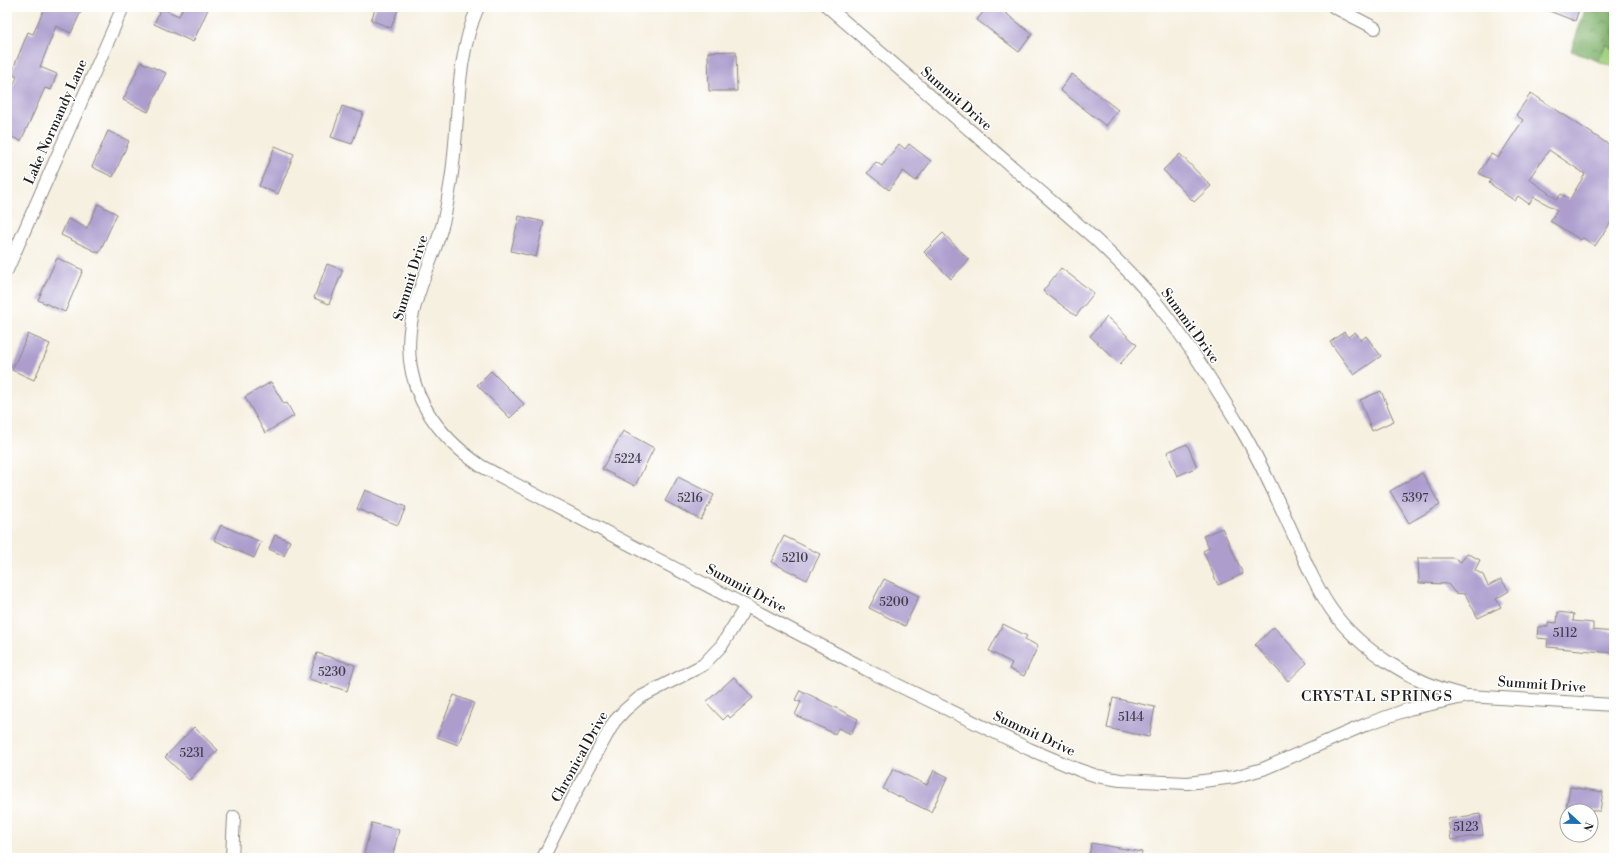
<svg xmlns="http://www.w3.org/2000/svg" width="1621" height="865" font-family="'Libre Bodoni',serif">
<style>
.grass{fill:#a3d17f;stroke:#60764e}
.forest{fill:url(#forest-crowns);stroke:#4f6845}
.building{fill:#ac9dcd;fill-rule:evenodd}
.lines{fill:none;stroke-linecap:round;stroke-linejoin:round}
.street-casing{stroke:#89867e;stroke-width:14}
.street{stroke:#fff;stroke-width:12}
.labels{text-anchor:middle;dominant-baseline:central;stroke-width:3;stroke-linejoin:round;paint-order:stroke}
.number-label{font-size:12px;fill:#403c48}
.street-label{font-size:14px;fill:#1c1c1c;stroke:#fff}
.neighbourhood-label{font-size:15px;letter-spacing:1px;fill:#1c1c1c;stroke:#fff}
</style>
<defs>
<pattern id="forest-crowns" width="20" height="18" patternUnits="userSpaceOnUse"><rect width="20" height="18" fill="#82b36e"/><path d="M2 6a3 3 0 1 1 6 0M12 15a3 3 0 1 1 6 0" fill="none" stroke="#6a915a"/></pattern>
</defs>
<rect width="100%" height="100%" fill="#fff"/>
<filter id="ink" filterUnits="userSpaceOnUse"><feTurbulence type="fractalNoise" baseFrequency=".025" numOctaves="2"/><feDisplacementMap in="SourceGraphic" scale="8" xChannelSelector="R" yChannelSelector="G"/><feConvolveMatrix kernelMatrix="1 2 1 2 8 2 1 2 1" color-interpolation-filters="sRGB"/></filter>
<filter id="wash" filterUnits="userSpaceOnUse"><feTurbulence type="fractalNoise" baseFrequency=".012" numOctaves="4" result="noise"/><feDisplacementMap in="SourceGraphic" scale="16" xChannelSelector="R" yChannelSelector="G"/><feGaussianBlur stdDeviation="0.9" result="paint"/><feColorMatrix in="noise" values="0 0 0 0 0 0 0 0 0 0 0 0 0 0 0 0 0 1.4 0 .05"/><feComposite in="paint" operator="in"/></filter>
<g filter="url(#wash)">
<rect width="100%" height="100%" fill="#f6f0e0"/>
<path class="grass" d="M1606 43 1614 49V67L1598 61Z"/>
<path class="forest" d="M1586 7H1614V49L1606 44 1598 61 1571 51Z"/>
<g id="blocks">
<path class="building" d="M45 7H83L71 33 56 26 40 67 57 74 51 90 45 88 21 141 7 135V99L17 77 11 74 28 32 33 34Z
M183 7H209L193 42 154 24 161 8 179 16Z
M376 7H399L391 28 371 20Z
M987 7H998L1032 34 1019 52 977 20Z
M1539 7H1580L1575 21Z
M736 51 737 91H709L708 52Z
M141 62 166 73 148 112 123 100Z
M1072 74 1118 110 1106 126 1060 90Z
M1531 93 1614 148V218L1595 246 1583 238 1581 240 1550 221 1557 210 1534 197 1529 204 1518 196 1515 201 1489 183 1491 180 1479 173 1491 154 1498 158 1523 120 1516 115ZM1549 150 1585 174 1570 199 1561 194 1557 199 1529 179Z
M342 106 363 113 352 144 331 137Z
M108 131 129 141 113 177 92 167Z
M899 144 905 149 909 144 931 161 916 181 903 171 889 190 867 173 876 162 882 166Z
M275 146 294 154 278 194 259 186Z
M1180 154 1211 186 1194 202 1163 170Z
M98 204 117 214 99 253 61 235 68 219 87 228Z
M519 216 544 222 536 257 511 251Z
M943 233 969 260 951 279 924 252Z
M57 258 83 270 65 312 38 300Z
M327 264 343 270 329 304 314 298Z
M1061 268 1094 293 1076 316 1043 291Z
M1107 317 1137 345 1120 364 1090 336Z
M1344 332 1348 337 1355 332 1361 340 1366 336 1381 356 1354 375 1330 342Z
M28 334 50 344 34 380 12 370Z
M491 371 524 404 510 418 477 385Z
M271 382 284 404 287 403 294 416 265 433 245 397Z
M1381 391 1394 421 1372 431 1360 400Z
M623 431 654 448 635 486 602 469Z
M1187 444 1197 467 1177 476 1167 452Z
M1422 473 1440 505 1409 523 1390 491Z
M678 477 714 495 701 520 665 501Z
M365 490 406 507 398 525 357 509Z
M221 525 261 542 254 558 214 540Z
M1222 528 1243 574 1218 585 1203 551 1209 548 1203 536Z
M275 535 290 541 284 556 269 549Z
M784 536 820 554 807 580 771 562Z
M1467 553 1480 560 1475 570 1483 575 1488 586 1501 579 1509 591 1496 599 1501 607 1478 618 1465 594 1455 593 1448 584 1419 583 1418 558H1454L1461 562Z
M884 579 919 596 905 626 869 608Z
M1558 612 1574 614 1573 621 1593 623V630L1614 632V653L1547 647 1548 639 1537 638 1538 627 1548 626V622L1557 623Z
M1003 624 1027 636 1025 639 1038 646 1024 676 1009 669 1012 663 989 651Z
M1274 627 1307 663 1288 681 1255 645Z
M317 653 355 665 347 691 309 679Z
M734 677 753 698 730 718 728 715 723 720 706 702Z
M800 690 858 719 851 734 838 728 835 734 795 715 801 702 795 700Z
M454 695 474 703 458 745 437 737Z
M1113 698 1155 707 1149 737 1107 728Z
M194 727 218 750 189 780 165 757Z
M893 769 927 785 934 770 948 777 931 812 883 789Z
M1570 787 1603 792 1600 811 1566 810Z
M1480 814 1483 835 1451 840 1448 819Z
M372 823 399 830 392 858H363Z
M1091 843 1142 852 1141 858H1089Z"/>
</g>
</g>
<g filter="url(#ink)">
<use href="#blocks" fill-opacity="0" stroke="#89867e" stroke-width="1"/>
<g class="lines">
<g class="street-casing">
<path id="street" d="M478 7C454 62 460 122 451 180 448 198 446 216 440 233 432 260 419 286 413 313 398 379 428 429 481 466L873 673 1029 749 1079 770 1097 776 1120 780 1188 783 1234 777 1263 769 1367 724 1409 709 1468 696 1614 705
M828 7 1094 238C1117 260 1140 282 1159 306 1189 344 1215 386 1240 427 1261 462 1277 499 1294 536 1305 561 1316 587 1331 609 1359 650 1415 684 1463 695
M1334 7 1375 28
M7 270 123 7
M232 858 234 817
M543 858 583 778 614 722 625 710 639 698 703 665 722 645 746 606"/>
</g>
<use href="#street" class="street"/>
</g>
</g>
<g class="labels">
<g class="number-label">
<text x="628" y="459">5224</text>
<text x="690" y="498">5216</text>
<text x="1415" y="498">5397</text>
<text x="795" y="558">5210</text>
<text x="894" y="602">5200</text>
<text x="1565" y="633">5112</text>
<text x="332" y="672">5230</text>
<text x="1131" y="717">5144</text>
<text x="192" y="753">5231</text>
<text x="1466" y="827">5123</text>
</g>
<g class="street-label">
<text transform="translate(956 99) rotate(41)">Summit Drive</text>
<text transform="translate(56 122) rotate(-66)">Lake Normandy Lane</text>
<text transform="translate(411 278) rotate(-73)">Summit Drive</text>
<text transform="translate(1190 326) rotate(54)">Summit Drive</text>
<text transform="translate(746 589) rotate(28)">Summit Drive</text>
<text transform="translate(1542 685) rotate(4)">Summit Drive</text>
<text transform="translate(1034 734) rotate(25)">Summit Drive</text>
<text transform="translate(580 757) rotate(-61)">Chronical Drive</text>
</g>
<g class="neighbourhood-label">
<text x="1377" y="696">CRYSTAL SPRINGS</text>
</g>
</g>
<rect width="1621" height="865" fill="none" stroke="#fff" stroke-width="24"/>
<g transform="translate(1579 823) rotate(112)"><circle r="19" fill="#ffffff" stroke="#a4a4a4"/>
<path d="M0-3L7 15L0 10L-7 15Z" fill="#1f6fb2"/>
<text y="-6" font-size="11" font-weight="bold" text-anchor="middle" fill="#1c1c1c">N</text>
</g>
</svg>
